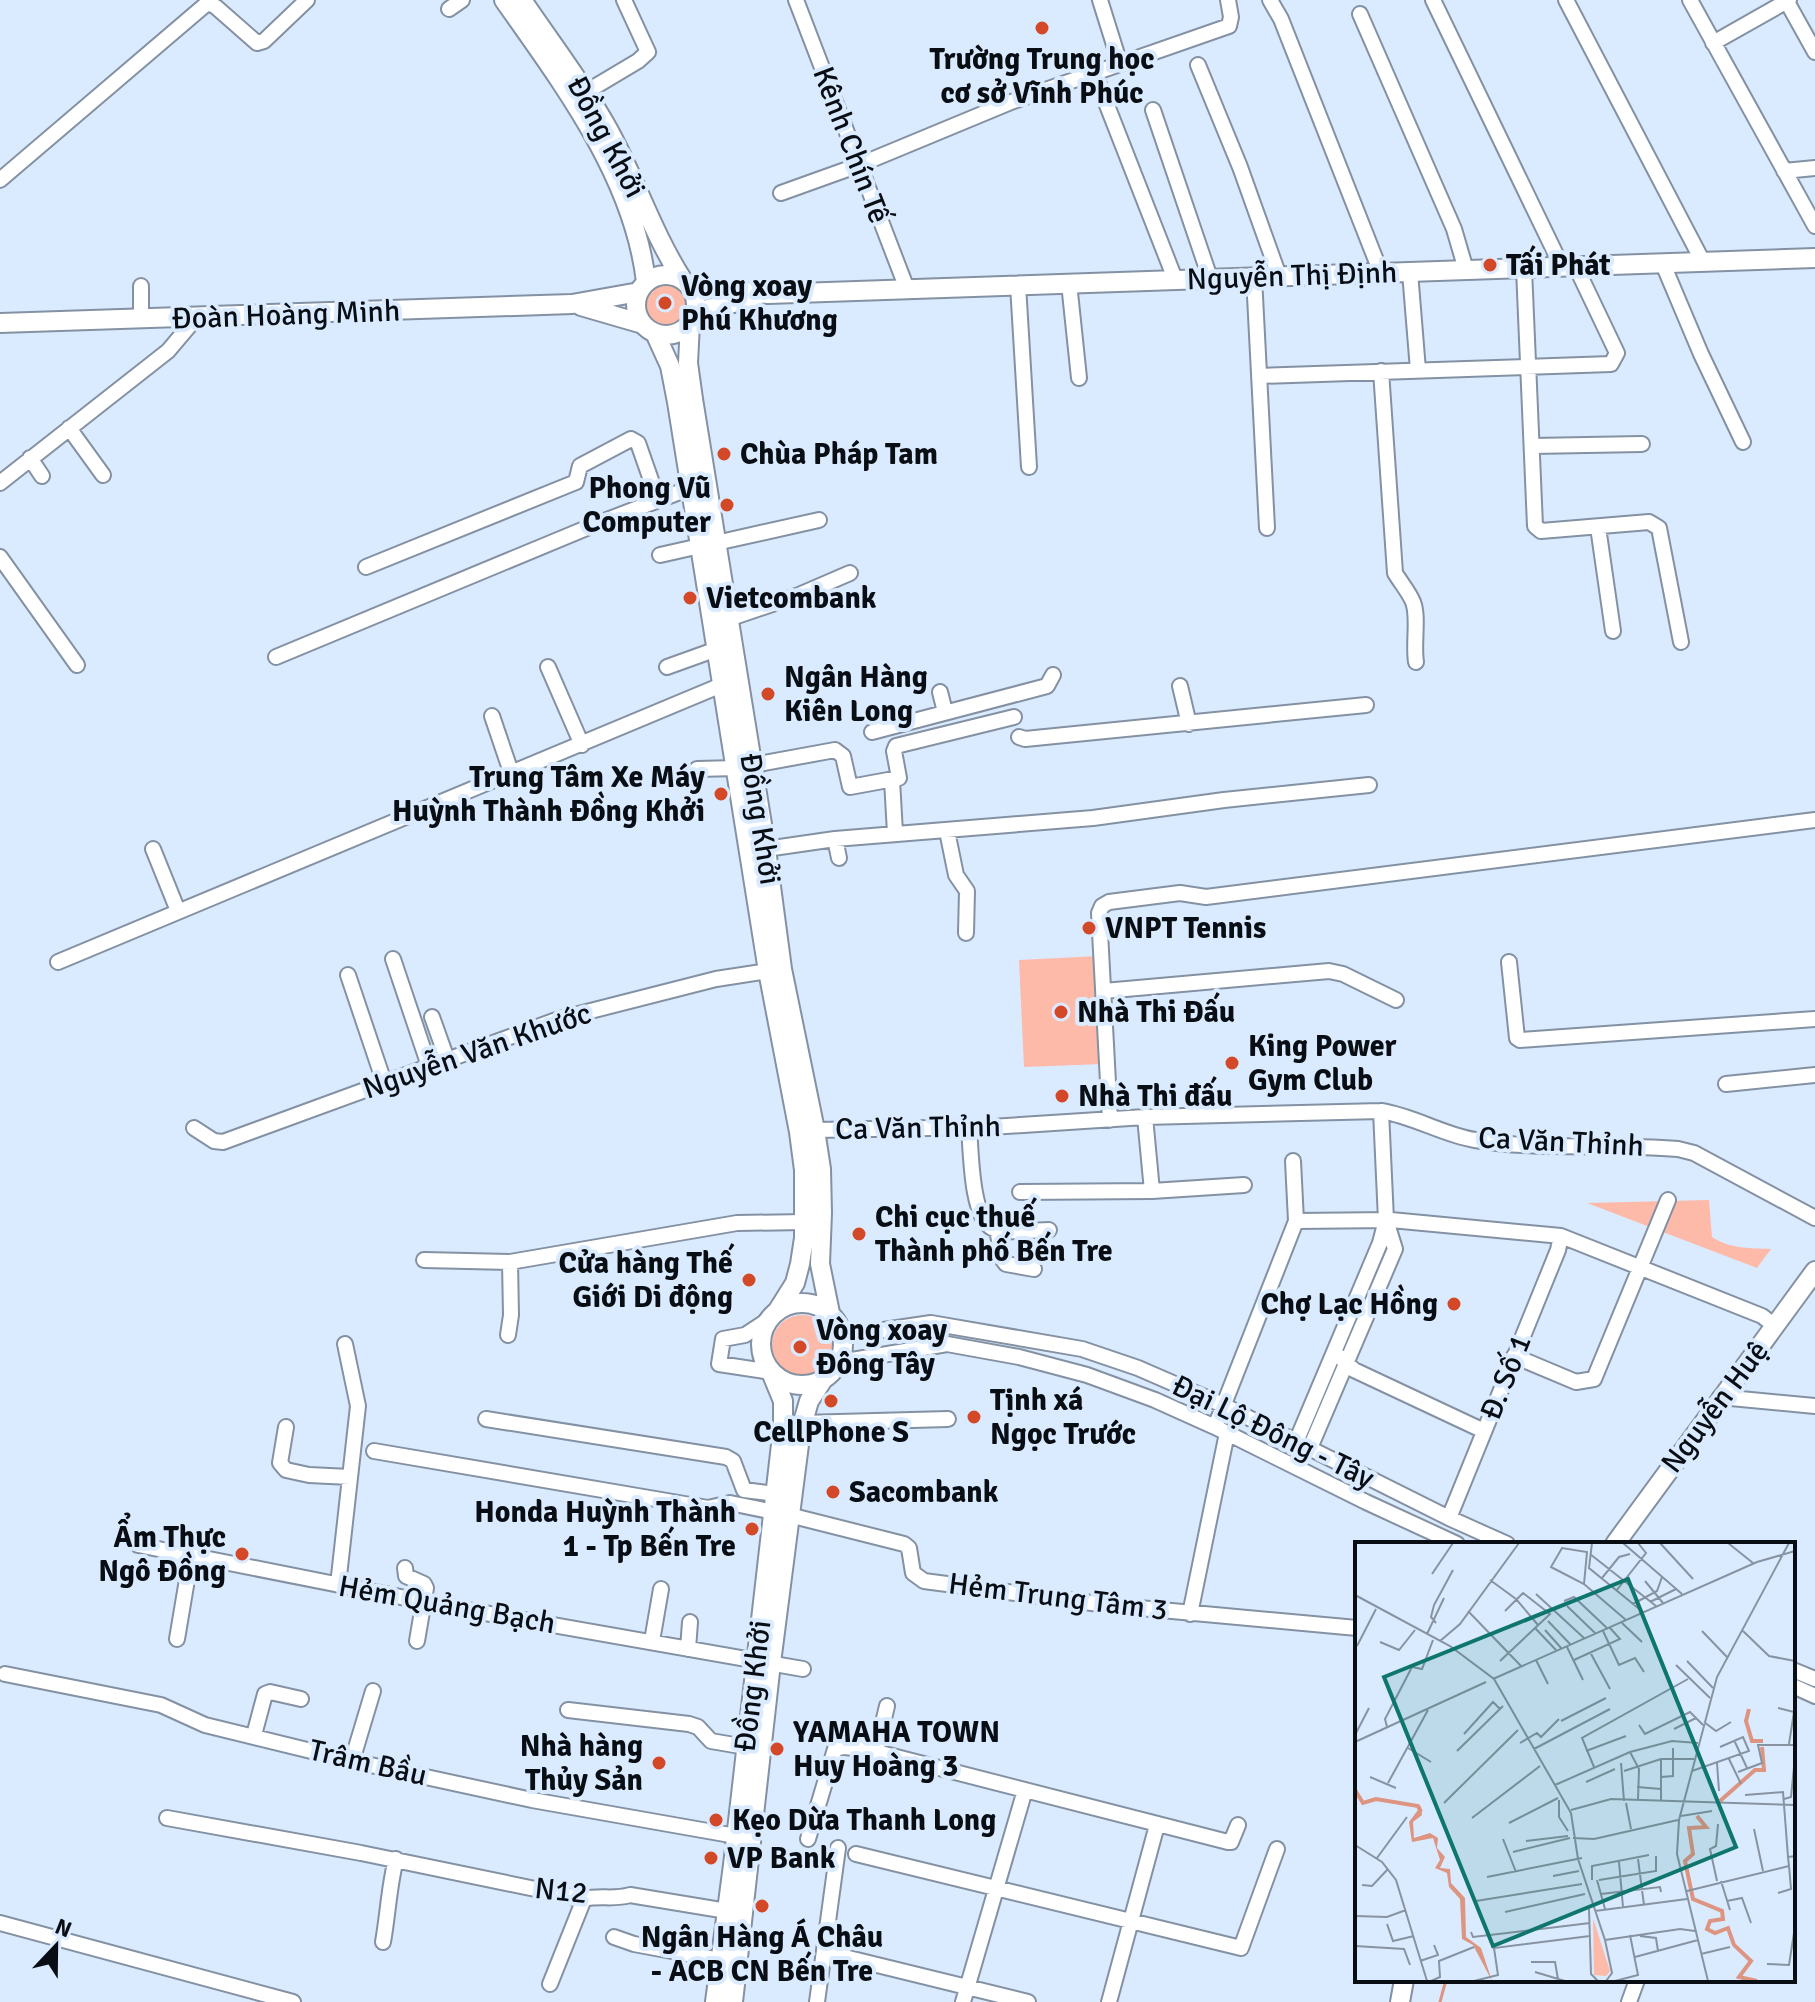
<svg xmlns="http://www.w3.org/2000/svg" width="1815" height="2002" font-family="Signika,sans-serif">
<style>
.green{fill:#fdbaa9}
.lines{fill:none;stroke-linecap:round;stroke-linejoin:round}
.stream{stroke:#dd9481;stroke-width:3}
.minor-casing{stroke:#8391a3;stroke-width:18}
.major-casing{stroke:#8391a3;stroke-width:22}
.minor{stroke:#fff;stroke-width:14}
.major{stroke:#fff;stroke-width:18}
.poi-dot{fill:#d34928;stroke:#dbebff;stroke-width:3}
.labels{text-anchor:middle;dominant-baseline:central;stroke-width:8;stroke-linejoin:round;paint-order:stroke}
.poi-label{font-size:30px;font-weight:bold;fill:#090e15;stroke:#dbebff;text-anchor:start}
.street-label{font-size:30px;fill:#090e15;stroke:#dbebff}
.inset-river{fill:none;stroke:#dd9481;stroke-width:4}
.inset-road{fill:none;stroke:#8793a1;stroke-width:2}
.view{fill:#0f766e;fill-opacity:0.15;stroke:#0f766e;stroke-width:4}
.inset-edge{fill:none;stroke:#090e15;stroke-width:4}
</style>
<rect width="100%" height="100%" fill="#dbebff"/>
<path class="green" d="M644 305a22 22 0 1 1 44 0a22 22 0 1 1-44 0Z
M1099 956 1103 1064 1024 1067 1019 960Z
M1709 1200 1712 1237C1730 1249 1750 1248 1771 1249L1757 1268 1587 1203Z
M772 1345a30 30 0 1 1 60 0a30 30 0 1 1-60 0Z"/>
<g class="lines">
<path class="stream" d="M1440 2002 1446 1980"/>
<g class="minor-casing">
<path id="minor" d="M796 0 907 289
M1100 0 1120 64
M1270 0 1281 19 1381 273
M1433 0 1562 267
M1566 0 1703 262
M1690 0 1815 226
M1786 0 1815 52
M449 9 462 0
M1360 14 1454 229 1466 270
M1713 43 1789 0
M1198 65 1240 167 1279 276
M1094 72 1175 279
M586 92 638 61 648 52 624 0
M1153 110 1210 278
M1784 171 1815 168
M0 180 204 6 209 3 216 7 257 43 264 41 307 0
M781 193 859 165 1011 102 1229 26 1231 17 1228 0
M1663 264 1701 354 1743 442
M1524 269 1535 526 1541 531 1649 522 1659 528 1681 642
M1410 272 1418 370
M1254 277 1267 528
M1069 283 1079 378
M1018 285 1029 467
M141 286V319
M1381 371 1395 573C1401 583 1409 592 1413 602 1419 617 1413 643 1416 662
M1259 376 1611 364 1617 353 1576 267
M69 428 103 475
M1532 446 1642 444
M30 458 42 476
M0 483 168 351 196 318
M1598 527 1613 631
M716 543 819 520
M660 555 700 546
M0 557 77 665
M366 567 576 482 580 466 631 439 638 443 658 500
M728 619 799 595 850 573
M276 657 594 525 690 488
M548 667 582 745
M667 667 717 649
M1180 686 1189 724
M940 692 945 712
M492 716 512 775
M872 732 1047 686 1053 675
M1019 737 1025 739 1366 705
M697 769 737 768 835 750 843 756 850 787 899 778 894 751 896 746 1014 717
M892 780 895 833
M947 831 956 875 967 891 966 933
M835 839 839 858
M153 849 178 911
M766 849 835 839 1093 818 1224 800 1369 785
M393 959 429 1066
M58 962 724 684
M1509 962 1517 1038 1520 1040 1815 1019
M348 975 384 1082
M1104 991 1329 971 1343 974 1396 1000
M432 1017 447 1059
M1726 1084 1815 1075
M1145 1117 1152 1191
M1110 1120 1099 913 1102 906 1109 902 1180 893 1206 897 1815 820
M969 1127C971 1151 971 1217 992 1228 1003 1234 1036 1230 1049 1230
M194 1128 214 1141 223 1142 559 1019 716 979 768 971
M815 1130 991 1127 1145 1117 1381 1111C1414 1116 1443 1135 1475 1140 1543 1151 1611 1143 1678 1149L1694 1153 1815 1218
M1020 1192 1152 1191 1244 1185
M1296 1221 1391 1220 1561 1236 1762 1316 1775 1326
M997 1230 1003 1260 1006 1264 1034 1269
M424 1260 510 1262 737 1223 805 1222
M768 1320 745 1335 723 1339 719 1364 771 1372
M508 1335 511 1315 510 1262
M843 1336 931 1323 1082 1349 1138 1368 1223 1405 1449 1518 1507 1544
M1514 1356 1576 1382 1594 1379 1668 1200
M1340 1357 1354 1370 1484 1431
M840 1362 947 1344 1019 1357 1087 1375 1155 1400 1215 1427 1366 1502 1457 1544
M1720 1397 1815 1406
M486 1419 726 1457 733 1461 744 1490 776 1494
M802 1423 948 1419
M286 1427 280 1463 286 1470 309 1475 350 1477
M1215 1427 1296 1221 1293 1161
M1296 1442 1380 1243 1386 1220
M1310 1448 1395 1249 1386 1220 1381 1111
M374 1451 708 1508 730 1503 774 1512
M789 1515 904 1544 909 1548 913 1573 924 1581 1107 1605 1357 1628
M1449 1518 1558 1250 1561 1236
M138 1545 456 1608 803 1669
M405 1568 406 1576 424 1584 426 1588 417 1641
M338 1585 358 1406 345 1344
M1190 1614 1227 1433
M177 1639 191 1556
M652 1641 661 1589
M688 1649 690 1622
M1793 1670 1815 1679
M5 1674 161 1705 205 1725 352 1761 532 1800 736 1836
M1793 1686 1815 1696
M568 1710 689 1724 698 1727 711 1741 746 1747
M254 1735 265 1694 270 1692 301 1699
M876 1752 887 1706
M352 1761 373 1691
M167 1818 361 1853 584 1899C600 1895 614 1900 630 1895L727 1911
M808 1839 835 1749 844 1747 865 1749 1228 1842H1231L1238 1825
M856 1854 1241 1948 1277 1849
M0 1923 293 2002
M614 1937 634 1944 720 1960
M383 1942C388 1914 389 1886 396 1859
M824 1952 1028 2002
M550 1984 584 1899
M817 2002 838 1848
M963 2002 1025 1790
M1109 2002 1157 1825
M1629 2002 1637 1980"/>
</g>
<g class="major-casing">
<path id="major" d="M504 0C563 84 634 177 646 282
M522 0C551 43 583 84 608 129 635 178 652 232 682 279
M636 305a30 30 0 1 1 60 0a30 30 0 1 1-60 0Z
M691 287 768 294 1815 258
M581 306 643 324
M696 312 754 298
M0 323 572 304 639 292
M690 324 688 363 693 399 766 849 782 969 815 1130 821 1169 822 1213 820 1264 830 1313
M655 333 670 366 677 402 768 971 799 1132 804 1170V1238L800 1264 795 1283 778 1310
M761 1344a41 41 0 1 1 82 0a41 41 0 1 1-82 0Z
M1615 1544 1815 1271
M715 2002 733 1865 783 1427V1401L771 1372
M733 2002 771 1663 801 1429 809 1401 822 1381
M1400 2002 1404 1980"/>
</g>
<use href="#minor" class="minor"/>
<use href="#major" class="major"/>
</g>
<g class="poi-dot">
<circle cx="1042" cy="28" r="8"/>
<circle cx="1490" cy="265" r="8"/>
<circle cx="665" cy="303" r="8"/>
<circle cx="724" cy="454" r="8"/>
<circle cx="727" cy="505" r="8"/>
<circle cx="690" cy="598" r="8"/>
<circle cx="768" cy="694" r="8"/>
<circle cx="721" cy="794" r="8"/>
<circle cx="1089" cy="928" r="8"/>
<circle cx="1061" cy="1012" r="8"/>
<circle cx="1232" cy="1063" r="8"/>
<circle cx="1062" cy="1096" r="8"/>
<circle cx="859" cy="1234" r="8"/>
<circle cx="749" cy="1280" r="8"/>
<circle cx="1454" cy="1304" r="8"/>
<circle cx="800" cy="1347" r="8"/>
<circle cx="831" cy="1401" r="8"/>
<circle cx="974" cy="1417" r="8"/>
<circle cx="833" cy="1492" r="8"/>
<circle cx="752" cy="1529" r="8"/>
<circle cx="242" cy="1554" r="8"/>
<circle cx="777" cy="1749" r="8"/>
<circle cx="659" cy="1763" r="8"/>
<circle cx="716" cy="1820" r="8"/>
<circle cx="711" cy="1858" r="8"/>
<circle cx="762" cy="1906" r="8"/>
</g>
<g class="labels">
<g class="poi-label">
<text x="1042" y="59" text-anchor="middle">Trường Trung học<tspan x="1042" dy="34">cơ sở Vĩnh Phúc</tspan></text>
<text x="1506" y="265">Tấi Phát</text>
<text x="681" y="286">Vòng xoay<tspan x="681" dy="34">Phú Khương</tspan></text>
<text x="740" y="454">Chùa Pháp Tam</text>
<text x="711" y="488" text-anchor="end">Phong Vũ<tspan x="711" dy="34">Computer</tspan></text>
<text x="706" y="598">Vietcombank</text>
<text x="784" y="677">Ngân Hàng<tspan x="784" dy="34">Kiên Long</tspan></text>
<text x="705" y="777" text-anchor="end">Trung Tâm Xe Máy<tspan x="705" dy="34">Huỳnh Thành Đồng Khởi</tspan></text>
<text x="1105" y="928">VNPT Tennis</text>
<text x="1077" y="1012">Nhà Thi Đấu</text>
<text x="1248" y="1046">King Power<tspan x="1248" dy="34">Gym Club</tspan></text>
<text x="1078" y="1096">Nhà Thi đấu</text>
<text x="875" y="1217">Chi cục thuế<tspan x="875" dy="34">Thành phố Bến Tre</tspan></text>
<text x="733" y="1263" text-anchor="end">Cửa hàng Thế<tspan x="733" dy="34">Giới Di động</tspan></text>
<text x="1438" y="1304" text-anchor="end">Chợ Lạc Hồng</text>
<text x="816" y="1330">Vòng xoay<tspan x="816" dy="34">Đông Tây</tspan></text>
<text x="990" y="1400">Tịnh xá<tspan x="990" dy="34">Ngọc Trước</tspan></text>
<text x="831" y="1432" text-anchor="middle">CellPhone S</text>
<text x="849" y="1492">Sacombank</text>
<text x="736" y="1512" text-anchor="end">Honda Huỳnh Thành<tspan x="736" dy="34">1 - Tp Bến Tre</tspan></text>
<text x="226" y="1537" text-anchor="end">Ẩm Thực<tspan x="226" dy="34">Ngô Đồng</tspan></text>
<text x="793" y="1732">YAMAHA TOWN<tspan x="793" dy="34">Huy Hoàng 3</tspan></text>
<text x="643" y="1746" text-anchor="end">Nhà hàng<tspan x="643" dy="34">Thủy Sản</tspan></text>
<text x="732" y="1820">Kẹo Dừa Thanh Long</text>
<text x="727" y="1858">VP Bank</text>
<text x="762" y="1937" text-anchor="middle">Ngân Hàng Á Châu<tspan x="762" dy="34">- ACB CN Bến Tre</tspan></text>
</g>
<g class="street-label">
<text transform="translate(606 137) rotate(62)">Đồng Khởi</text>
<text transform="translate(851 145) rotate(69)">Kênh Chín Tế</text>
<text transform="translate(1292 276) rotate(-2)">Nguyễn Thị Định</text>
<text transform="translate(286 315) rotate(-2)">Đoàn Hoàng Minh</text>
<text transform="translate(760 819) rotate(81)">Đồng Khởi</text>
<text transform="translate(477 1051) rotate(-19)">Nguyễn Văn Khước</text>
<text transform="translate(918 1128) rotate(-1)">Ca Văn Thỉnh</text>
<text transform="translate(1561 1142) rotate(3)">Ca Văn Thỉnh</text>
<text transform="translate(1506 1377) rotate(-68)">Đ. Số 1</text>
<text transform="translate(1715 1407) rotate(-53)">Nguyễn Huệ</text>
<text transform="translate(1273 1432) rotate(26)">Đại Lộ Đông - Tây</text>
<text transform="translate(1058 1597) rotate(7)">Hẻm Trung Tâm 3</text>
<text transform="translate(447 1605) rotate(10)">Hẻm Quảng Bạch</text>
<text transform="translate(753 1686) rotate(-83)">Đồng Khởi</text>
<text transform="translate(368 1763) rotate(13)">Trâm Bầu</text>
<text transform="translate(561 1891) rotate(6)">N12</text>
</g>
</g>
<g transform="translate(1355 1542)">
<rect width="440" height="440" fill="#dbebff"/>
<path d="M238 376 255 429 251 434 239 433Z" fill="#fdbaa9"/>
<path d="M66 264 67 273 58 280 59 296 75 291 83 296 82 306 90 315 85 326 95 327 96 341 110 356 111 395 126 406 137 439 118 403 107 397 105 357 94 345 92 331 80 326 85 318 78 296 57 300 54 280Z" fill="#dd9481"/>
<path class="inset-river" d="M394 167 391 179 397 199H408M0 248 8 261 21 257 63 264 66 270M365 259 400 228H409L407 205M342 274 351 285 334 286 338 312 330 319 338 357 367 369 368 377 355 379 352 387 360 391 373 386 379 403 396 419 384 435 402 439"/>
<path class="inset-road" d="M237 1 234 26 288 70M268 1 327 52M305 1 338 37M373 1 398 21M235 12 301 64M77 32 98 1M247 36 264 15 275 12M135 38 161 57 183 83M290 39 308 61M229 42 232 10 207 6 196 25 229 42 271 78M261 49 291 11 283 1M181 52 229 96M0 53 95 104 139 137 216 271 223 317 250 398 257 431 251 439M209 59 219 55 253 87M295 60 321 47M278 62 302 49 307 35M212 64 240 91M113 69 167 125M193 79 215 102M81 81 76 75 79 63 98 28M267 81 287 100M180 86 201 108M190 88 207 107M248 89 264 123 280 116 289 130M347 89 372 115M388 89 414 114 440 119M72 92 89 56M85 99 105 82 164 1M25 100 44 108 60 88M2 104 21 67M212 105 228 138M235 110 255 147M181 118 193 142M219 118 265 97 255 86M145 119 195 72 168 51 150 69M332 119 358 146M321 123 355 156M138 137 402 20 440 9M423 166 439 170 434 202M206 179 251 156M349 180 361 189 376 180M284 183 290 192 335 170 348 183M32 185 30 177 57 125 67 127 78 98M319 187 341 176M109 192 138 160 145 167M0 193 14 166M379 198 392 226M0 200 131 140M165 201 182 191 186 195 204 177M53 206 76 220M179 207 255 167M102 209 148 164M231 209 271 194M275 210 284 227 283 258M306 217V260M374 217 386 242M266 221 269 259M362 221 364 249M239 225 227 196 333 137M269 229 306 217H339M337 229 394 209 388 195 365 205M383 230 407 221 403 203H440M15 235 41 246M306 235 318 234V206M231 240 260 227M33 241 73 168M200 243 275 210 317 199 343 201M282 245 306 247M390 253 428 250 433 315M429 257 436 255 440 215M204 258V275L213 289M89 261 163 188M271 261 276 287M216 268 256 257 440 263M326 274 357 269M117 276 185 224M154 281 203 256M399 287 408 329M218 296 239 297 323 278M148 297 161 330M171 299 213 294M0 303 27 320 41 338 72 439M158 310 215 296M22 316 52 275M283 317 289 363M264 320 268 365M198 334 224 329M132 335 227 316M237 338V324L294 313M242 338 250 367M244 338 301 329V314M362 339 355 307 361 304 363 282M366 339 375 368M7 343 17 344 33 327M332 349 434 324 433 315 440 314M423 351 436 347 434 324M246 352 305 345 306 350M121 359 227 342M372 359 387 356 396 381M234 367 236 432 243 439M240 369 332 357M150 370 230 352M0 374 32 375 51 368M32 382 38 399 59 394M116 390 118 395 235 381M285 394 301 396 303 409M250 398 325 387 340 389M0 404 49 407 55 423M346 412 375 405M280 415 343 398M65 419 83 413 79 403M176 420H200L203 437M412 422 434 423 439 391M180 430 210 439M76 439 85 435 84 419 119 405M119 439 143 433 139 406 235 394M260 439 283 433 275 393M353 439 322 312 324 278 362 135 434 1"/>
<path class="view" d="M273 37 381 305 138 404 29 135Z"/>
<rect width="440" height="440" class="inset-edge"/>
</g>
<g transform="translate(56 1946) rotate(22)" stroke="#dbebff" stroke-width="6" paint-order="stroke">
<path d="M0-6L14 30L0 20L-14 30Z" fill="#090e15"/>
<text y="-12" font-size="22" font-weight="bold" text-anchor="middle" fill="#090e15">N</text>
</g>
</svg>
